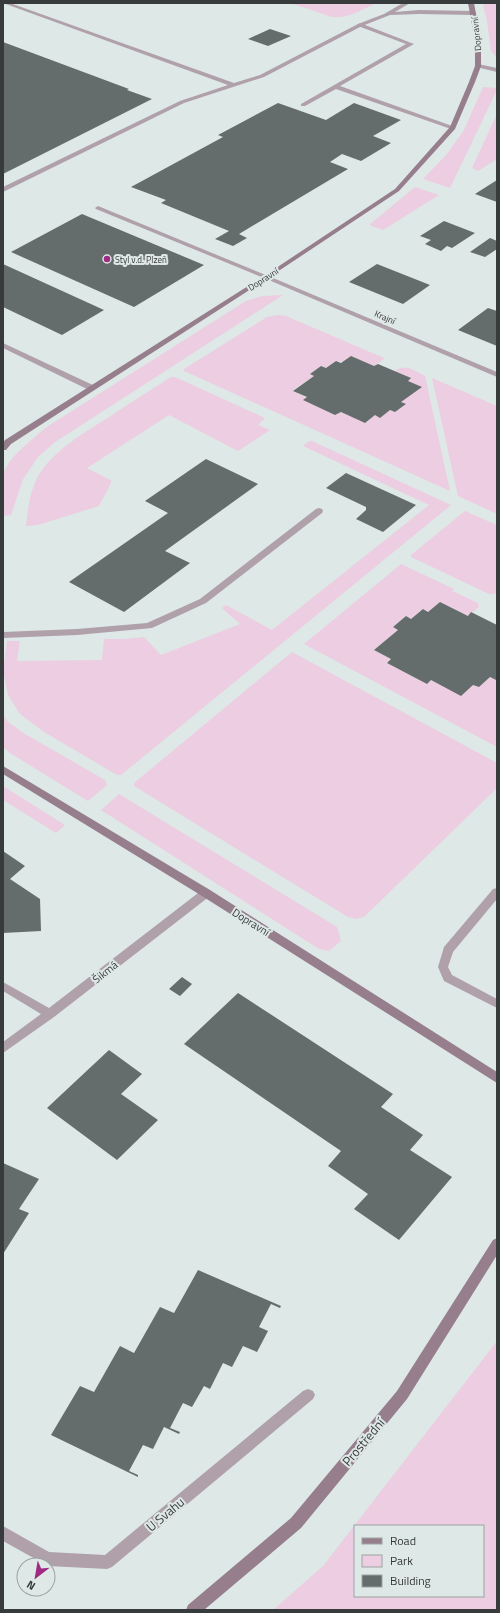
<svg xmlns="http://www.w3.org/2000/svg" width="500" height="1613" font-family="'Titillium Web',sans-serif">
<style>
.green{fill:#edcde1;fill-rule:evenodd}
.building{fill:#656d6c}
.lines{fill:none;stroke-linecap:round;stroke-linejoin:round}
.lane{fill:#b0a0aa;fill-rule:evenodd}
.street{fill:#b0a0aa;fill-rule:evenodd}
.secondary{fill:#967e8d;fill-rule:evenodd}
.poi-dot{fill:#9f2983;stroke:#dee8e6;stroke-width:1.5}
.labels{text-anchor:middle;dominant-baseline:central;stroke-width:4;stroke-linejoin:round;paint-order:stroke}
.far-street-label{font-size:9px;fill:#383b3b;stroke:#dee8e6}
.far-poi-label{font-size:9px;fill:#383b3b;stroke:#dee8e6;text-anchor:start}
.street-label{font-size:11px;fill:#383b3b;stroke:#dee8e6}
.near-street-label{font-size:13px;fill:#383b3b;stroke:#dee8e6}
</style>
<rect width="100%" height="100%" fill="#dee8e6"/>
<path class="green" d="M290 3H376C361 10 348 19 332 17Z
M484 3H497V58L491 51 487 21 483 6Z
M483 87 497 88V90L450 188 423 179 447 154 464 130Z
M497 114V159L478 171 472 168Z
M415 187 439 195 383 230 369 225Z
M283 295 55 442 38 457 23 479 11 515 3 516C3 506 1 479 4 472 10 456 32 440 45 428L246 301 262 296Z
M277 315 286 316 384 358V359L374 366 336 361 326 368 321 366 310 374 314 376 293 390 336 415 341 412 365 423 375 415 380 417 390 410 395 412 406 404 401 402 408 381 411 378 395 371C406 363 414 371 425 376L450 491 184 371V369L267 317Z
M171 377H175L265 418 258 425 270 430 238 451 169 415 87 468 112 481 99 506 38 525 26 526C28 508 30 489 40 473 57 448 84 433 109 417 129 404 150 390 171 377Z
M432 378 497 406V514L458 496Z
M309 441H312L451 505 121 775H117L44 732 20 714 8 695 3 671 7 641H20L17 661 102 660 104 639H124L144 637 161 655 240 624 222 608 226 605 272 630 429 505 303 446Z
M465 511 497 525V592L494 594H489L411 557V555Z
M401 564 454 589 452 591 478 603 479 607 468 616 440 602 428 612 423 609 411 619 406 616 393 627 398 630 374 650 391 659 387 663 427 684 431 680 461 695 473 685 479 687 490 677 496 680 497 679V747L304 644Z
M292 652 497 763V788L364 917 356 919 348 917 134 786V783Z
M3 715 8 722 25 734 105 780 107 785 88 801 10 753 3 747Z
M3 786 65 825 56 833 3 800Z
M119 794 337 927 341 941 329 951 319 949 101 810Z
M497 1341V1610H273L323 1566ZM355 1526H483V1596H355Z"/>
<path class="building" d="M270 29 291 36 268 46 248 39Z
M3 42 129 89 127 90 152 99 3 174Z
M278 103 326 120 354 103 401 120 373 136 391 143 361 161 342 154 330 162 348 169 239 234 247 238 233 246 215 239 229 231 161 203 166 200 131 187 223 137 218 135Z
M497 180V202L475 194Z
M82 214 204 265 134 307 11 252Z
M444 221 475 233 452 248 447 246 441 251 425 244 431 240 420 236Z
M490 238 497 241V249L485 257 470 252Z
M3 264 104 310 62 335 3 307Z
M377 264 430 285 403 304 349 282Z
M488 308 497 311V346L458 330Z
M351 356 374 366 378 364 411 378 408 381 422 387 401 402 406 404 395 412 390 410 380 418 375 415 365 423 341 412 335 415 303 400 307 397 293 391 314 376 310 374 321 366 326 368 336 361 341 363Z
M206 459 258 484 165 551 190 563 124 612 69 582 168 513 145 501Z
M346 473 416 505 383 532 356 519 366 510V507L326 488Z
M440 602 468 616 471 612 497 625 496 680 490 677 479 687 473 685 461 696 431 680 427 684 387 663 391 659 374 650 398 630 393 627 406 616 411 619 423 609 428 612Z
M3 851 25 866 10 879 40 899 41 931 3 933Z
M182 977 192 984 180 996 169 989Z
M238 993 393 1094 381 1107 423 1135 410 1150 452 1177 399 1240 354 1209 368 1194 328 1166 341 1151 184 1044Z
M109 1050 142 1074 121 1094 158 1120 117 1160 47 1108Z
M3 1163 39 1179 19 1209 29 1213 3 1254Z
M198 1270 281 1306 280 1308 271 1304 259 1327 268 1331 257 1352 243 1346 232 1367 223 1363 210 1389 204 1386 192 1407 183 1403 170 1428 180 1432 179 1434 164 1427 153 1449 143 1445 129 1471 138 1475V1477L51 1435 80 1386 94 1392 120 1346 134 1353 160 1307 174 1313Z"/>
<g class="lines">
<path class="lane" d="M3 3H10L234 83 260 75 358 24 384 14 403 3H410L395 12 419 10 473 11 476 13 473 15 419 14 390 15 362 26 264 77 184 103 3 192V187L180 101 228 85Z
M478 64 497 68V72L476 67V65Z
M98 206 268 276 270 277 266 279 264 278 96 209 95 208Z
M497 888V899L453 952 448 967 452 975 497 999V1008L444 981 438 967 444 947 493 889Z"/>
<path class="street" d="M360 23 414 44 340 86 455 127V129H451L336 89 305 106H301V104L406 44 358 26 357 25Z
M266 275 497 372V377L264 278 262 277Z
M3 343 95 386 96 388 92 390H89L3 348Z
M319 508 322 509 323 511 322 513 206 603 152 628 77 635 3 638V632L77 629 147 623 200 599 316 509Z
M206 889 210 890 211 893 210 896 54 1017 3 1053V1042L41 1014 3 991V982L49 1008 202 890Z
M308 1389 313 1391 315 1395 313 1399 112 1567 107 1569 48 1566 3 1541V1526L49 1552 105 1555 303 1391Z"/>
<path class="secondary" d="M468 3H474L481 41V66L475 82 455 129 399 191 268 278 11 444 6 450H3V443L5 440 264 276 395 189 450 127 469 82 475 66V41Z
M3 766 210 890 497 1072V1083L202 896 3 774Z
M497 1238V1255L407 1399 301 1528 204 1610H186L188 1605 291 1518 397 1391 493 1240Z"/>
</g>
<circle class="poi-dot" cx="107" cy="259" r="4"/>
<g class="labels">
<g class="far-street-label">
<text transform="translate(476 34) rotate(-96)">Dopravní</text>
<text transform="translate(263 279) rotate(-33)">Dopravní</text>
<text transform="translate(385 317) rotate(23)">Krajní</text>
</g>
<g class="far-poi-label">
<text x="115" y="259">Styl v.d. Plzeň</text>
</g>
<g class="street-label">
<text transform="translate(251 922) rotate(32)">Dopravní</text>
<text transform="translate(105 972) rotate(-38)">Šikmá</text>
</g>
<g class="near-street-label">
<text transform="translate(363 1442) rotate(-50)">Prostřední</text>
<text transform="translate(165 1514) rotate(-40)">U Svahu</text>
</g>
</g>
<rect width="500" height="1613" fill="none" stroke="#383b3b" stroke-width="8"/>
<rect x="354" y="1525" width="130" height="72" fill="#dee8e6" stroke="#9ca3a2"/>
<rect x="362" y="1538" width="20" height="6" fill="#967e8d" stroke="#9ca3a2"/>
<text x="390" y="1545" font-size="12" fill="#383b3b">Road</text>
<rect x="362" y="1555" width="20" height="12" fill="#edcde1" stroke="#9ca3a2"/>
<text x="390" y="1565" font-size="12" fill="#383b3b">Park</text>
<rect x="362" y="1575" width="20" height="12" fill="#656d6c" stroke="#9ca3a2"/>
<text x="390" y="1585" font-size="12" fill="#383b3b">Building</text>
<g transform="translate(36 1577) rotate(211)"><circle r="19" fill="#dee8e6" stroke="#9ca3a2"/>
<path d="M0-3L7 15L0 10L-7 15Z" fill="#9f2983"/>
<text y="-6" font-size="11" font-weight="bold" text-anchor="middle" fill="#383b3b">N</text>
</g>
</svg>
